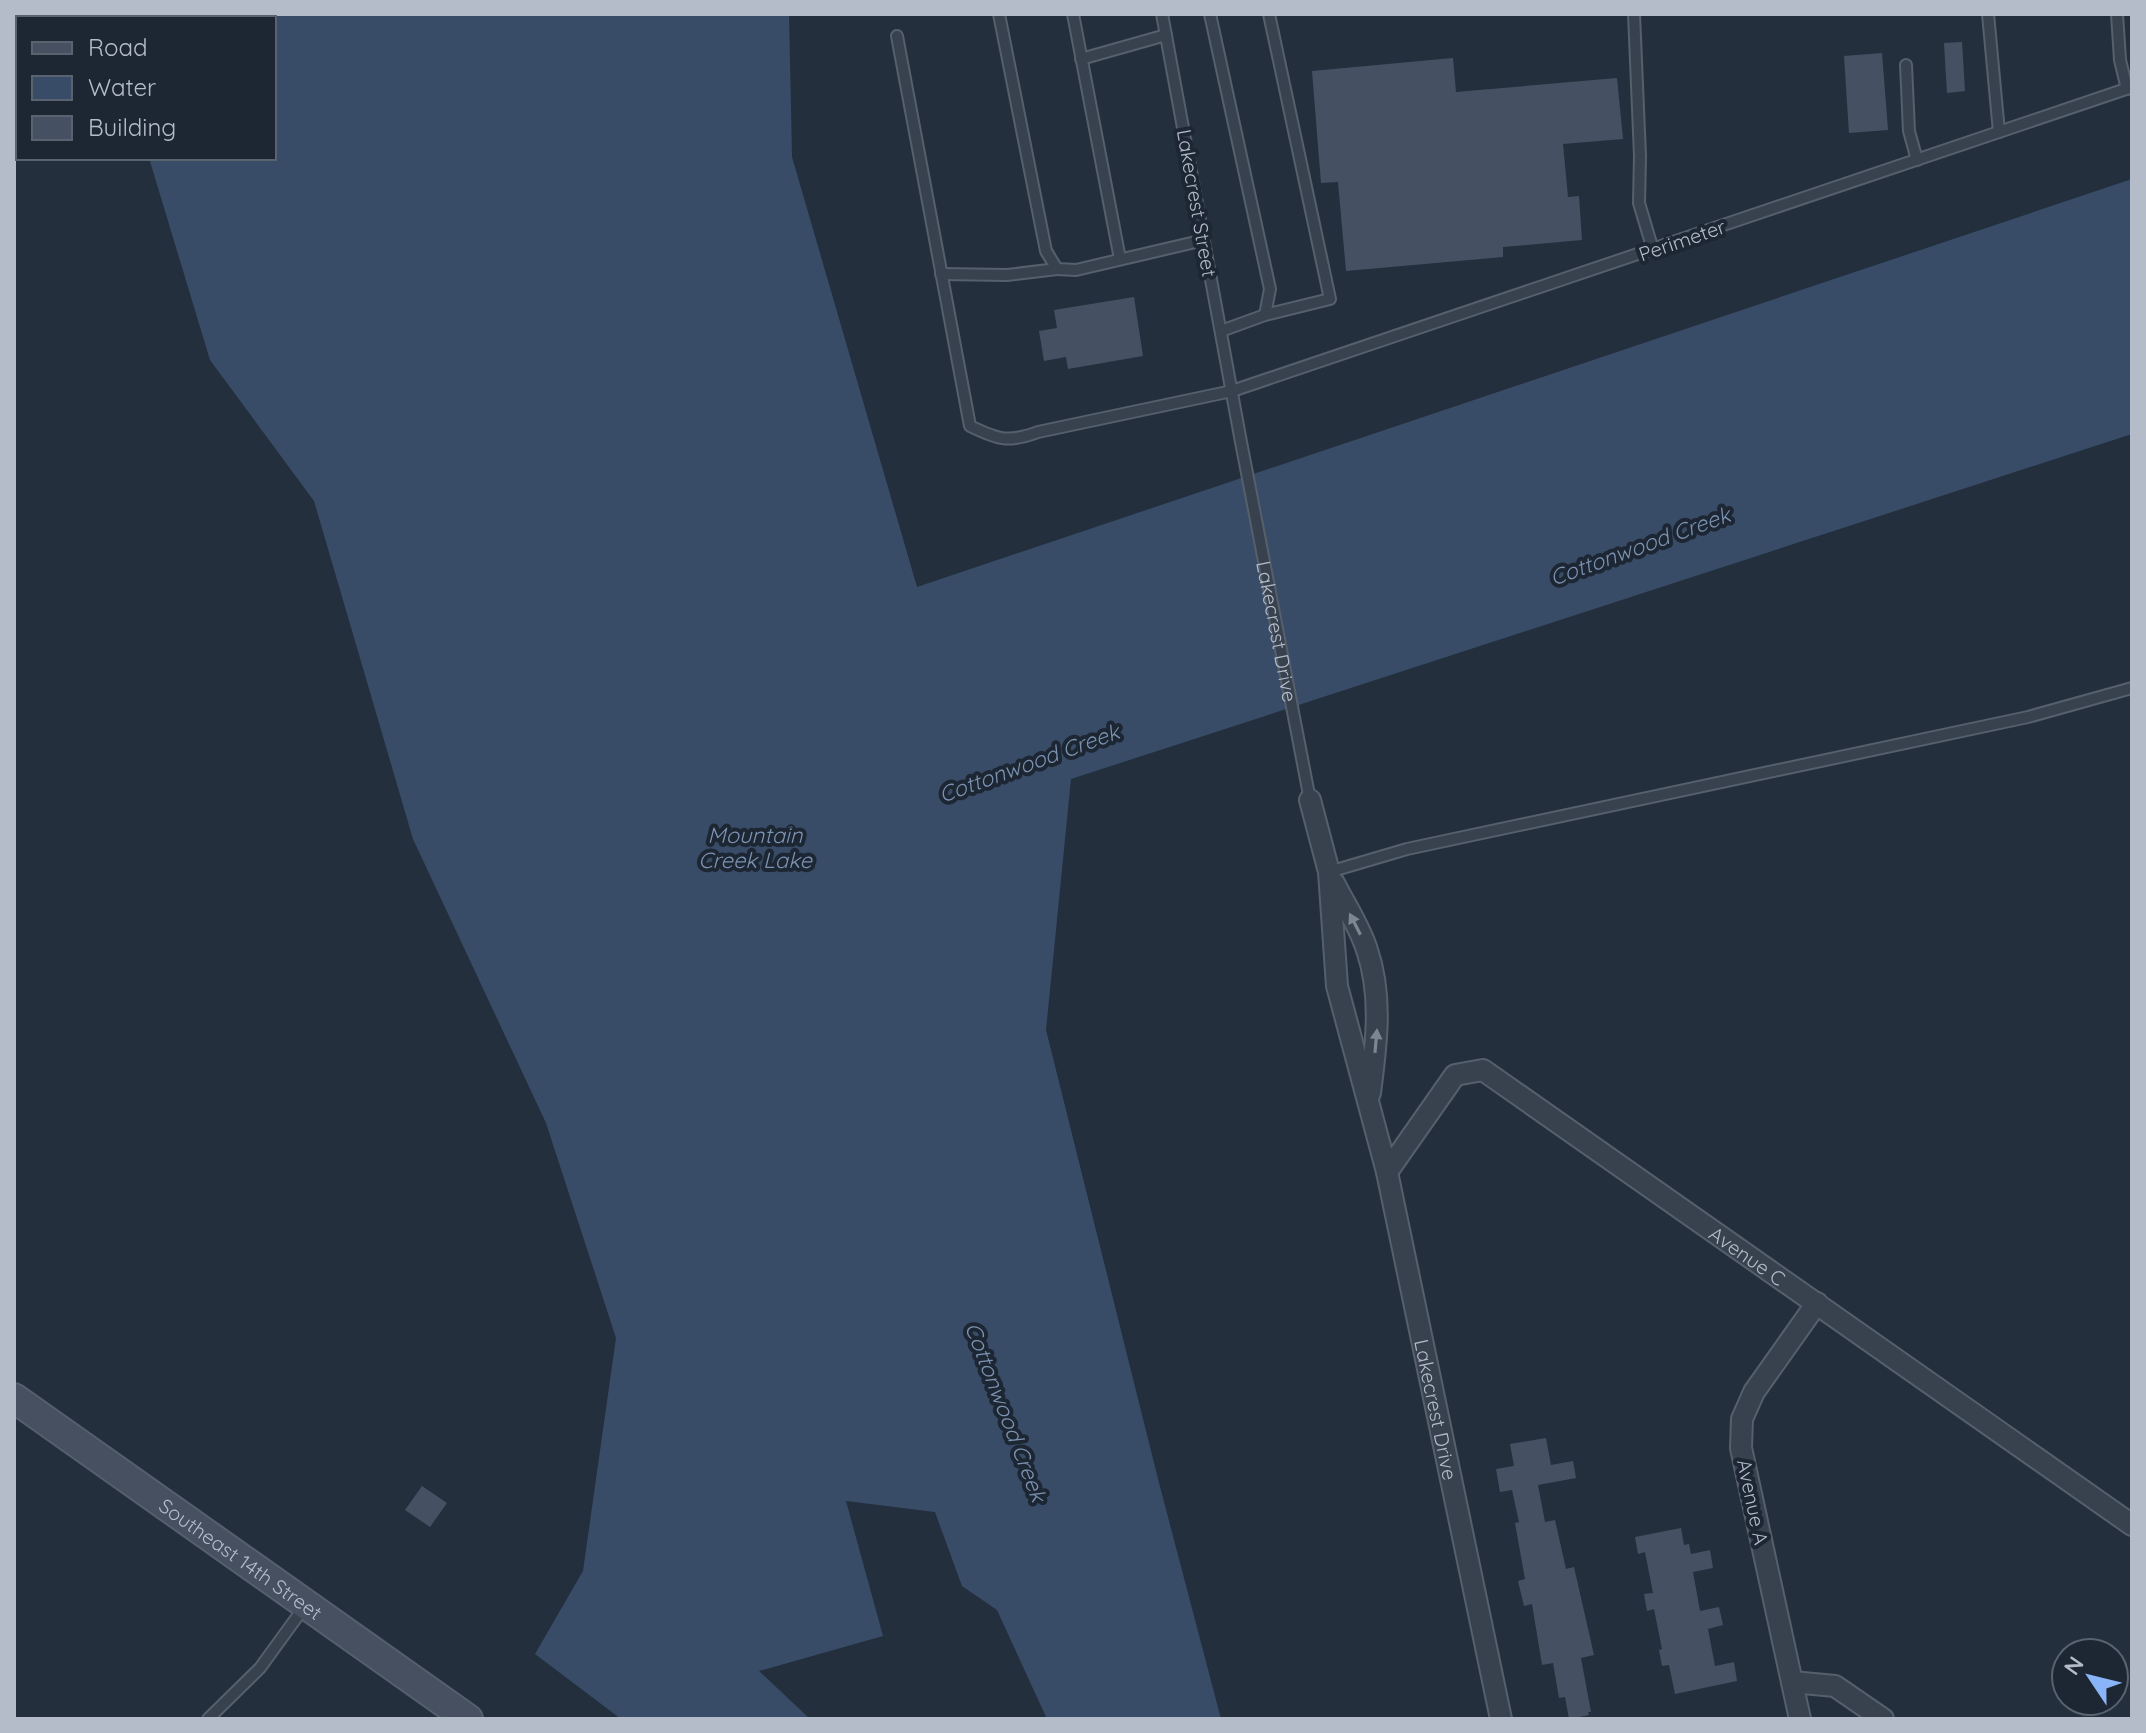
<svg xmlns="http://www.w3.org/2000/svg" width="2146" height="1733" font-family="Quicksand,sans-serif">
<style>
.water{fill:#394c67}
.building{fill:#455162}
.lines{fill:none;stroke-linecap:round;stroke-linejoin:round}
.lane-casing{stroke:#565f6c;stroke-width:14}
.street-casing{stroke:#565f6c;stroke-width:24}
.secondary-casing{stroke:#565f6c;stroke-width:32}
.lane{stroke:#38414e;stroke-width:10}
.street{stroke:#38414e;stroke-width:20}
.secondary{stroke:#465061;stroke-width:28}
.oneway{fill:#7c8592}
.labels{text-anchor:middle;dominant-baseline:central;stroke-width:8;stroke-linejoin:round;paint-order:stroke}
.street-label{font-size:20px;fill:#b4bcc9;stroke:#1d2633}
.water-label{font-size:22px;font-style:italic;fill:#7c92b1;stroke:#1d2633}
</style>
<rect width="100%" height="100%" fill="#242f3e"/>
<path class="water" d="M123 14H789L792 157 917 587 2132 179V434L1071 779 1046 1030 1158 1479 1221 1719H1047L997 1610 962 1586 935 1512 846 1501 883 1636 759 1671 810 1719H621L535 1654 583 1571 616 1338 546 1123 413 839 314 501 210 360 149 158H274V18H123Z"/>
<path class="building" d="M1962 42 1965 91 1947 93 1944 43Z
M1882 53 1888 130 1849 133 1844 56Z
M1453 58 1456 92 1617 78 1623 139 1563 144 1568 197 1579 196 1582 240 1503 247V257L1346 271 1338 182 1321 183 1312 71Z
M1134 297 1143 356 1068 369 1066 357 1044 361 1039 331 1057 328 1054 310Z
M1546 1438 1551 1465 1573 1461 1576 1478 1538 1485 1545 1522 1555 1520 1566 1569 1574 1567 1594 1655 1581 1658 1591 1712H1588L1589 1715 1569 1719 1565 1697 1559 1698 1553 1663 1542 1665 1532 1604 1524 1606 1518 1581 1525 1579 1515 1523 1519 1522 1512 1490 1500 1492 1496 1469 1514 1466 1510 1444Z
M422 1486 447 1503 430 1527 405 1510Z
M1681 1528 1684 1545 1689 1544 1691 1554 1710 1550 1713 1568 1693 1572 1700 1611 1719 1607 1723 1625 1708 1629 1715 1666 1734 1662 1737 1681 1675 1694 1669 1665 1662 1666 1659 1650 1662 1649 1654 1609 1647 1611 1644 1594 1653 1593 1645 1552 1638 1554 1635 1537Z"/>
<g class="lines">
<g class="lane-casing">
<g id="lane">
<path d="M999 14 1046 251 1057 269 1076 270 1204 240"/>
<path d="M1073 14 1120 259"/>
<path id="s1" d="M1162 14 1241 442 1310 800"/>
<path d="M1210 14 1270 289 1265 315 1221 331"/>
<path d="M1634 14 1640 156 1639 203 1653 250"/>
<path d="M1988 14 1999 132"/>
<path d="M2117 14 2120 60 2127 89"/>
<path d="M897 36 970 426C999 440 1008 443 1038 432L1232 391 2132 87"/>
<path d="M1081 59 1166 35"/>
<path d="M1906 65 1909 131 1917 160"/>
<path d="M941 274 1007 275 1057 269"/>
<path d="M1265 315 1330 299 1269 14"/>
<path d="M1329 872 1407 849 2028 717 2132 688"/>
<path d="M208 1719 260 1668 305 1606"/>
</g>
</g>
<g class="street-casing">
<g id="street">
<path id="s2" d="M1310 800 1329 872 1337 986 1387 1172 1501 1719"/>
<path d="M1334 883C1345 905 1360 927 1367 950 1383 997 1376 1046 1370 1093"/>
<path id="s3" d="M1387 1172 1455 1075 1483 1070 2132 1525"/>
<path d="M1792 1682 1835 1686 1883 1719"/>
<path d="M1800 1719 1741 1448 1742 1419 1754 1392 1817 1303"/>
</g>
</g>
<g class="secondary-casing">
<g id="secondary">
<path id="s4" d="M14 1398 468 1719"/>
</g>
</g>
<use href="#lane" class="lane"/>
<use href="#street" class="street"/>
<use href="#secondary" class="secondary"/>
</g>
<defs><path id="oneway-solid" d="M-6-.8H1V-3.2L6.5 0L1 3.2V.8H-6Z" transform="scale(2)"/></defs>
<g class="oneway">
<use href="#oneway-solid" transform="translate(1355 924) rotate(-117)"/>
<use href="#oneway-solid" transform="translate(1376 1041) rotate(-85)"/>
</g>
<g class="labels">
<g class="street-label">
<text transform="translate(1197 203) rotate(80)">Lakecrest Street</text>
<text transform="translate(1682 240) rotate(-19)">Perimeter</text>
<text stroke="none"><textPath href="#s1" startOffset="628">Lakecrest Drive</textPath></text>
<text stroke="none"><textPath href="#s3" startOffset="470">Avenue C</textPath></text>
<text stroke="none"><textPath href="#s2" startOffset="624">Lakecrest Drive</textPath></text>
<text transform="translate(1753 1502) rotate(78)">Avenue A</text>
<text stroke="none"><textPath href="#s4" startOffset="278">Southeast 14th Street</textPath></text>
</g>
<g class="water-label">
<text transform="translate(1640 546) rotate(-20)">Cottonwood Creek</text>
<text transform="translate(1029 763) rotate(-20)">Cottonwood Creek</text>
<text x="755" y="835">Mountain<tspan x="755" dy="25">Creek Lake</tspan></text>
<text transform="translate(1006 1412) rotate(69)">Cottonwood Creek</text>
</g>
</g>
<rect width="2146" height="1733" fill="none" stroke="#b4bcc9" stroke-width="32"/>
<rect x="16" y="16" width="260" height="144" fill="#1d2633" stroke="#59626f" stroke-width="2"/>
<rect x="32" y="42" width="40" height="12" fill="#465061" stroke="#59626f" stroke-width="2"/>
<text x="88" y="56" font-size="24" fill="#b4bcc9">Road</text>
<rect x="32" y="76" width="40" height="24" fill="#394c67" stroke="#59626f" stroke-width="2"/>
<text x="88" y="96" font-size="24" fill="#b4bcc9">Water</text>
<rect x="32" y="116" width="40" height="24" fill="#455162" stroke="#59626f" stroke-width="2"/>
<text x="88" y="136" font-size="24" fill="#b4bcc9">Building</text>
<g transform="translate(2090 1677) rotate(305)"><circle r="38" fill="#1d2633" stroke="#59626f" stroke-width="2"/>
<path d="M0-6L14 30L0 20L-14 30Z" fill="#8ab4f8"/>
<text y="-12" font-size="22" font-weight="bold" text-anchor="middle" fill="#b4bcc9">N</text>
</g>
</svg>
